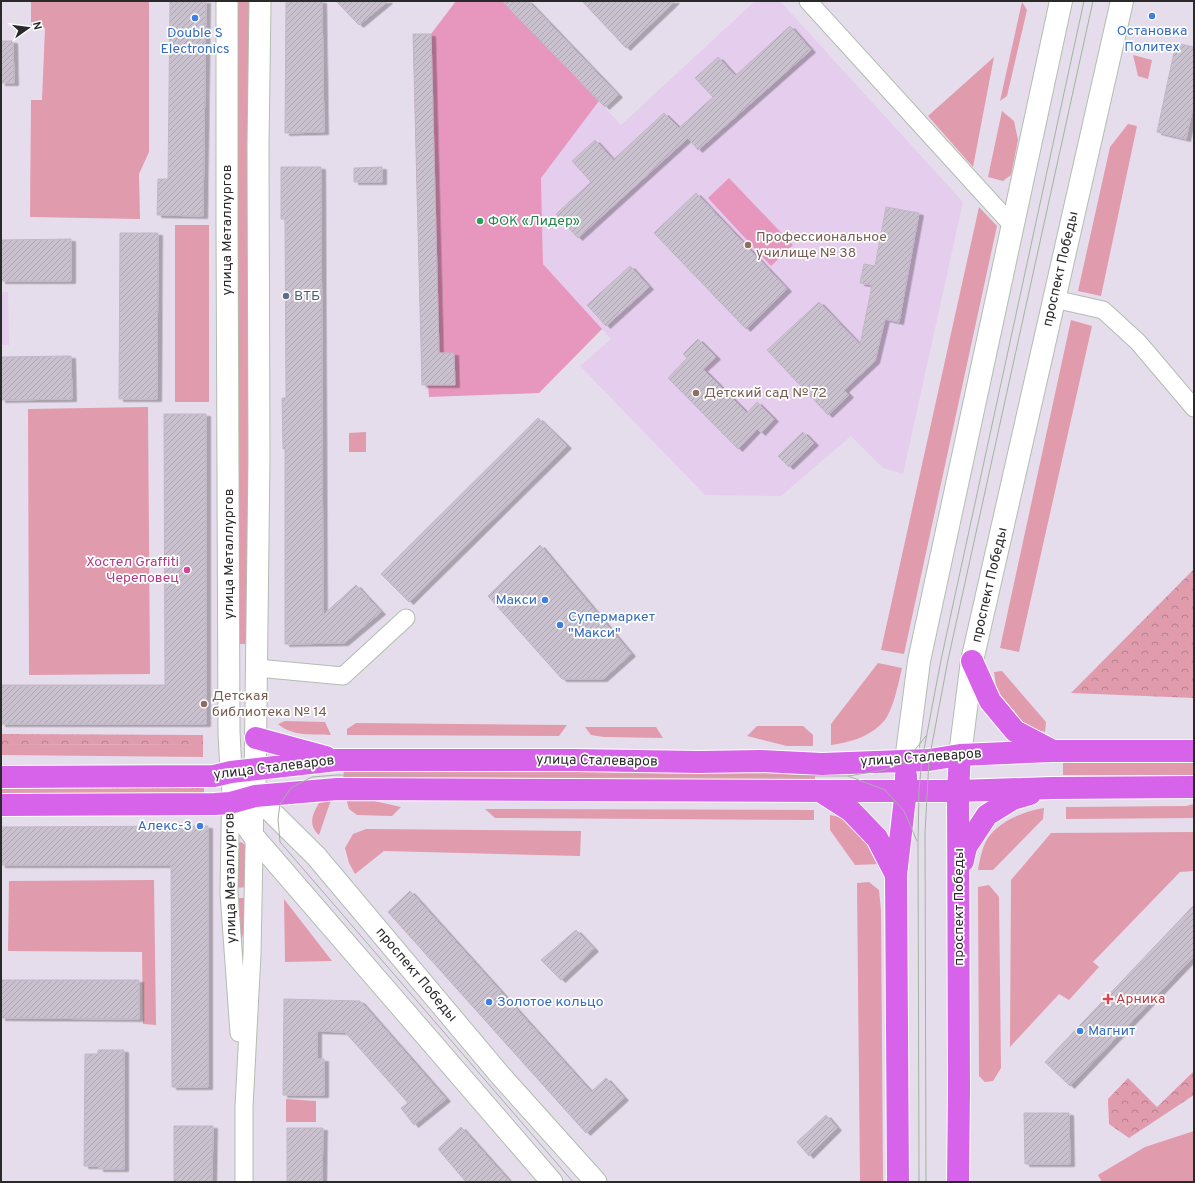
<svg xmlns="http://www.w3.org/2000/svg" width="1195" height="1183" font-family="Overpass,sans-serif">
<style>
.education{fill:#e5cded}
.grass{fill:#e09bad}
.forest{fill:url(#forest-crowns)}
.pitch{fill:#e797be}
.building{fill:url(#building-hatch);stroke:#c2b6c7;filter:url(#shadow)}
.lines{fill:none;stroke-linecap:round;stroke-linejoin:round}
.minor-casing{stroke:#b2bdb0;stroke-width:19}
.tertiary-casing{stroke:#b2bdb0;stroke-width:23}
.secondary-casing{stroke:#b2bdb0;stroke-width:24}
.primary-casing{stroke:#fff;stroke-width:24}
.minor{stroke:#fff;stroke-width:17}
.tertiary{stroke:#fff;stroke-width:21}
.secondary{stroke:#fff;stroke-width:22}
.primary{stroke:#d763eb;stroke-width:22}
.tram{stroke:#a1b4a0;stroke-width:1}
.shop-dot{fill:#3f7fe0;stroke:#fff;stroke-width:1.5}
.leisure-dot{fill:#2e9e5b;stroke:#fff;stroke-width:1.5}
.education-dot{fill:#8d6e63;stroke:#fff;stroke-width:1.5}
.service-dot{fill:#5c6f8a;stroke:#fff;stroke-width:1.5}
.hotel-dot{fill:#d1479c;stroke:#fff;stroke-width:1.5}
.health-dot{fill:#e0444e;stroke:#fff;stroke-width:1.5}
.labels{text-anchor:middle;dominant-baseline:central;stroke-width:3.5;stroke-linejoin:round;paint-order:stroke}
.shop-label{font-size:14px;fill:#366cbe;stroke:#fff;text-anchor:start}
.leisure-label{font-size:14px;fill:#27864d;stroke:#fff;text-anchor:start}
.street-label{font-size:14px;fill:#2a2a2a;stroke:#fff}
.education-label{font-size:14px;fill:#785e54;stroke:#fff;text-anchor:start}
.service-label{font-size:14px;fill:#4e5e75;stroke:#fff;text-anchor:start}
.hotel-label{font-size:14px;fill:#b23c85;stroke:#fff;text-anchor:end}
.health-label{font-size:14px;fill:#be3a42;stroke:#fff;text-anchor:start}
</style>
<defs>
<pattern id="forest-crowns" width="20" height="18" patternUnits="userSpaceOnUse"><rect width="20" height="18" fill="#e09bad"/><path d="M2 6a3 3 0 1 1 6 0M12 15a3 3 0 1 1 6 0" fill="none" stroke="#b67f8d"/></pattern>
<pattern id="building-hatch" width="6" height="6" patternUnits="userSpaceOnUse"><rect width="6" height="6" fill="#cac1ce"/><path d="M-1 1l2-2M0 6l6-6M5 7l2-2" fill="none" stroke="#aea6b1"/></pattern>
<filter id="shadow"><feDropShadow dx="4.5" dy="2.5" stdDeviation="0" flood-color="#0004"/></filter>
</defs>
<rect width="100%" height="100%" fill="#e6ddec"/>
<path class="education" d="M755 1H780L963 202 903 474 883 468 851 436 781 496 705 495 580 366 611 339 543 264 541 178 599 101 621 125Z
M1 292H8L9 345H1Z"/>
<path class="grass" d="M31 1H149V152L139 174 140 219 30 217 31 100H42L45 28 31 27Z
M237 1H251L249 637 245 644H239L236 637Z
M1022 2 1027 10 1007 96 1000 101Z
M1133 55 1152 60 1148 79 1138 76Z
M994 57 973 167 928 116Z
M1002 111 1014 121 1018 140 1011 175 1003 181 988 177Z
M1128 124 1137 126 1101 296 1078 291 1110 147Z
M979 207 997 226 904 654 881 650Z
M175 225H209V402H175Z
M1071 320 1092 326 1019 652 1000 648Z
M148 407 150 674 29 675 28 409Z
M366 432V452H349V433Z
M878 663 902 668C899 681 893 711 884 721 870 737 851 742 831 745V724Z
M1002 671 1046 722 1045 732 1026 727 1003 700 996 686 994 672Z
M285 721 325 722 331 735C312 734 293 737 278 724Z
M356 723 567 725 559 736 347 735V729Z
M757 726H803L813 735V746H787L747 736Z
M585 727H656L663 738 604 737 591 735Z
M1 744 203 745V757L1 755Z
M1063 761H1194V775H1063Z
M344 770 815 771V781H343Z
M346 798H361L401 807 392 816 357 815 349 809Z
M331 800 319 835C308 825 312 815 319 803Z
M1194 804V818L1066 819V807L1186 806Z
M1044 808 1043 819 993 870H978C980 859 982 847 988 838 999 821 1025 811 1044 808Z
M485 809 814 810V820L495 818Z
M830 815 844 818 859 828 880 864 855 865 830 830Z
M366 829 581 831 580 856 384 851 355 874 349 863 345 848 353 834Z
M1194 832V871L1180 872 1093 962 1099 967 1069 1000 1059 994 1010 1047 1011 880 1051 833Z
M241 842 248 847 249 887 235 888V844Z
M154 880 156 1025 143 1024 142 952 8 951 9 881Z
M869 882 879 890 881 911 883 1182H860L857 883Z
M989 885 999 897 1001 1068 993 1081 985 1082 979 1076 978 887Z
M235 898H248L247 921 241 941 237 922Z
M284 899 332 961 285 962Z
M286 1099 316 1101V1122H286Z
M1194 1131V1182H1102L1098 1175 1145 1147Z"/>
<path class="forest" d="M1194 569V698L1071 693Z
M2 734 203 735V745L1 744Z
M2 788H204V800L2 798Z
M1194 1071V1095L1129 1138 1109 1124 1108 1099 1128 1078 1157 1107Z"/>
<path class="pitch" d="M456 1H502L599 101 541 178 543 264 602 329 539 393 429 397 428 385H422L413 34H431Z
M729 178 793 245 771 266 708 198Z"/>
<path class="building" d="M170 1H206L203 216 157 215 158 179H168Z
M286 1H322L324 132 285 133Z
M336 1H388L359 25Z
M502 1H528L618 95 605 107Z
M582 1H675L626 48Z
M790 26 811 50 698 150 688 138 578 238 556 214 591 182 572 161 595 140 613 160 664 113 679 128 713 97 695 78 718 57 735 76Z
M413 34H431L439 353H454L455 385H422Z
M1 41H13L14 83H1Z
M1176 43 1194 47V102L1186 139 1157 132Z
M281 167H321L323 615 356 585 381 612 344 643 285 644V449H283L282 398H286L285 219H281Z
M382 167V182H354V168Z
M696 193 787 289 746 329 654 233Z
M886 207 919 213 899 322 885 319 875 361 844 390 849 395 828 415 767 350 819 302 860 345 872 285 860 283 864 264 875 266Z
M120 233H158L157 399H119Z
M71 239V281H1V240Z
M630 266 649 287 606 326 587 305Z
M698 339 716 357 703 369 747 413 757 402 774 419 761 433 757 429 738 449 668 378 687 358 683 354Z
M71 356 72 399 1 400V357Z
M164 414H206V724H1V685H165Z
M538 418 567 446 409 602 381 574Z
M803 432 814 443 789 467 778 456Z
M540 545 631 654 603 679H562L488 596Z
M208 826V1087H172L171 865H1V827Z
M410 891 591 1092 606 1078 624 1098 586 1133 388 912Z
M1194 905V956L1070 1086 1045 1062Z
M576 930 594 949 561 980 541 960Z
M1 980H139V1019L1 1018Z
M284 999 360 1001 446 1099 414 1125 401 1108 408 1103 345 1032 317 1031V1059H324V1095H283Z
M98 1050H124V1169H99V1166H84L85 1054H98Z
M1024 1113H1069L1070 1164H1025Z
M826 1115 837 1128 809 1156 797 1142Z
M174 1126H213L212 1182H174Z
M461 1127 510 1182H466L438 1149Z
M287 1128H323L322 1182H287Z"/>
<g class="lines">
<g class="minor-casing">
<path id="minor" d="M808 1 1012 225
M1054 299 1103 310 1138 342 1194 408
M257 668 343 676 406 618
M231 772 229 893 239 1033
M244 1182V1107L252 954 255 796"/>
</g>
<g class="tertiary-casing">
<path id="tertiary" d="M227 1V222L229 732 231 772 316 856 500 1075 596 1182
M255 786 259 458 258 145 260 1
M230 803 255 838 552 1182"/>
</g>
<g class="secondary-casing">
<path id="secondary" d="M960 755 972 661 1122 1
M906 761 919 661 1061 1"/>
</g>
<g class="primary-casing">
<path id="primary" d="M972 661 990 701 1015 731 1051 750
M256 738 326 757
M1 777 214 776 231 772 337 760H575L699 762 760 761 822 764 929 760 960 755 1052 751H1194
M820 791 851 811 877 838 896 875
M1 805 215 804 230 803 255 796 337 789 820 791H958L1052 788 1194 787
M963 861 966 847 987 815 1013 799 1030 794
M898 1182 896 875 906 790V776
M958 1182 959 1091 958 791 960 755"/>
</g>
<use href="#minor" class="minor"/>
<use href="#tertiary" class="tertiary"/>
<use href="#secondary" class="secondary"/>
<use href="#primary" class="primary"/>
<path class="tram" d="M848 776 885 790 904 811 917 841
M573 1182 280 842 278 819 280 804 291 788 312 777 337 775 848 776 884 770 906 761 926 736
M919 1182 918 843 919 790 922 760 941 660 1084 1
M926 1182 925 833 929 760 948 660 1093 1"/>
</g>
<g class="shop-dot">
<circle cx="1152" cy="16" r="4"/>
<circle cx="195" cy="18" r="4"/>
<circle cx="545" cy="600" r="4"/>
<circle cx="560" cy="625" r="4"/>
<circle cx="200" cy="826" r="4"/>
<circle cx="489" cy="1002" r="4"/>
<circle cx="1080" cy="1031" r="4"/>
</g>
<circle class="leisure-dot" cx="480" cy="221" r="4"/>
<g class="education-dot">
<circle cx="748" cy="245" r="4"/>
<circle cx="696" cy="393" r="4"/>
<circle cx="204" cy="704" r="4"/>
</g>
<circle class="service-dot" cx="286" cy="296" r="4"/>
<circle class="hotel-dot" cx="187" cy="570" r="4"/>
<path class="health-dot" d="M1106 993h4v4h4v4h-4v4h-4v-4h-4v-4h4z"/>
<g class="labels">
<g class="shop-label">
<text x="1152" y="31" text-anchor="middle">Остановка<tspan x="1152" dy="16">Политех</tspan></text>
<text x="195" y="33" text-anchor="middle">Double S<tspan x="195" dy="16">Electronics</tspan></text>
<text x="537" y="600" text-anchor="end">Макси</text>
<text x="568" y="617">Супермаркет<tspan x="568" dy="16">"Макси"</tspan></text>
<text x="192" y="826" text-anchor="end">Алекс-3</text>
<text x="497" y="1002">Золотое кольцо</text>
<text x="1088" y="1031">Магнит</text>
</g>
<g class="leisure-label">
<text x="488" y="221">ФОК «Лидер»</text>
</g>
<g class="street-label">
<text transform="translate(227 230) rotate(-90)">улица Металлургов</text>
<text transform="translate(1061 269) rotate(-77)">проспект Победы</text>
<text transform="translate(229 554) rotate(-90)">улица Металлургов</text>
<text transform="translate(990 585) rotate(-77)">проспект Победы</text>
<text transform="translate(921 758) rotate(-4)">улица Сталеваров</text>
<text transform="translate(597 761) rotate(1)">улица Сталеваров</text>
<text transform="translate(274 768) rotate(-7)">улица Сталеваров</text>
<text transform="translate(231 878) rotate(-91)">улица Металлургов</text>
<text transform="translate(959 907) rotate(-90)">проспект Победы</text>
<text transform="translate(416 975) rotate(50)">проспект Победы</text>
</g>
<g class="education-label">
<text x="756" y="237">Профессиональное<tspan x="756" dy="16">училище № 38</tspan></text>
<text x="704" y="393">Детский сад № 72</text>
<text x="212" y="696">Детская<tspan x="212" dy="16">библиотека № 14</tspan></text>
</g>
<g class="service-label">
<text x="294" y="296">ВТБ</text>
</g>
<g class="hotel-label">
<text x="179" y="562">Хостел Graffiti<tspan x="179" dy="16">Череповец</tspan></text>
</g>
<g class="health-label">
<text x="1116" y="999">Арника</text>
</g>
</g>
<rect width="1195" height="1183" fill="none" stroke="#2a2a2a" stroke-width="4"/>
<g transform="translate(28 28) rotate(76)" stroke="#ffffff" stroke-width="3" paint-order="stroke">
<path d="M0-3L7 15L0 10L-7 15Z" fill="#2a2a2a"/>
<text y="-6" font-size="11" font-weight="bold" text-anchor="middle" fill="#2a2a2a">N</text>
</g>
</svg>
